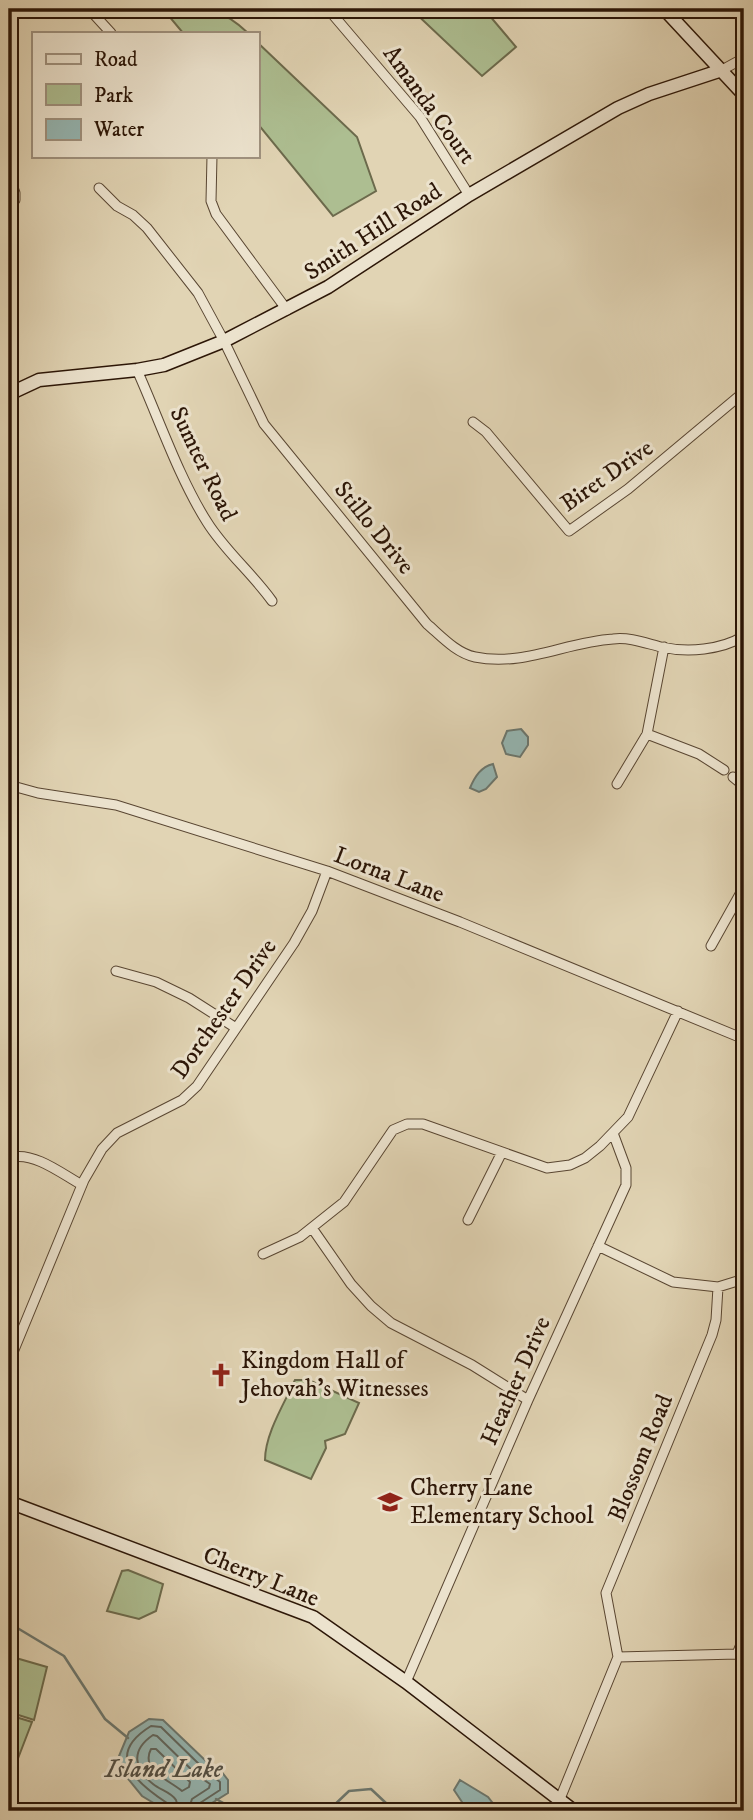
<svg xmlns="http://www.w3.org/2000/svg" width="753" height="1820" font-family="'IM FELL DW Pica',serif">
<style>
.green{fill:#adbe91;stroke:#6c6a4c;stroke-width:2}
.water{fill:#95b7b4;stroke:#6b776f;stroke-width:2}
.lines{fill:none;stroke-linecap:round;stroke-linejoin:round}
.shore{stroke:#60665e;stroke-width:2}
.stream{stroke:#6b776f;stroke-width:2.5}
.street-casing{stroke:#594632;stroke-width:11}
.secondary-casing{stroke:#2c1607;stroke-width:15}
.street{stroke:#ece3ce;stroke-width:9}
.secondary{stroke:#ece3ce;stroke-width:12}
.labels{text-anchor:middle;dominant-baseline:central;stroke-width:6;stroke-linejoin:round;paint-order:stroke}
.street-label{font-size:24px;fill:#2c1607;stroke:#ece3ce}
.poi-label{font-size:24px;fill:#2c1607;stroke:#ece3ce;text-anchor:start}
.water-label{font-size:26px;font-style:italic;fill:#514e44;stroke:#ece3ce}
</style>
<rect width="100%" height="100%" fill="#e1d4b4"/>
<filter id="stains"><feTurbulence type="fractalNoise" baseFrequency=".00286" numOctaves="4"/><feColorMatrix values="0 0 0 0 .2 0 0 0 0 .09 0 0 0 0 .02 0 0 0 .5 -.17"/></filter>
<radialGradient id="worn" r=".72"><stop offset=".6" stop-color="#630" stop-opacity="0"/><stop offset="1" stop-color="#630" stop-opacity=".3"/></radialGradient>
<path class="green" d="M163 9C203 9 217 4 248 33H183Z
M411 9H484L516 47 482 76Z
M257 42 357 137 376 191 333 216 257 123Z
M295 1380H309L359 1403 345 1434 325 1441 326 1448 311 1479 265 1460C265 1434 284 1404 295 1380Z
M128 1570 163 1584 156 1611 139 1619 107 1611 122 1571Z
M9 1656 47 1667 34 1720 9 1712Z
M9 1715 32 1722 12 1774 9 1777Z"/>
<path class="water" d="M521 729 528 737V745L520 757 506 754 502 743 507 731Z
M493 764 497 777 486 789 479 792 470 788C475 776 481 767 493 764Z
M149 1719 163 1720 208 1763 221 1771 228 1780V1793L199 1811H167L142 1796 125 1775 119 1756 129 1732Z
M460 1780 488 1797 499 1811H468L454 1790Z"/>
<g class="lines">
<path class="shore" d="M151 1749H156L190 1782 189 1787 182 1791C169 1780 140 1770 151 1749Z
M169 1811 167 1803C135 1782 104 1755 151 1726L161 1727 203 1768 220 1782V1790L200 1803 197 1811
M178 1811C178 1806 178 1805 176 1800 171 1792 160 1790 153 1784 133 1768 131 1750 153 1735L157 1736 197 1775 210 1784 209 1788 192 1799 188 1811"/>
<path class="stream" d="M9 1623 64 1656 105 1719 128 1738
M216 1799 238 1811
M328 1811 349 1791 371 1789 387 1804 389 1811"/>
<g class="street-casing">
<path id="street" d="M89 9 111 33
M328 9 420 117 469 195
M722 70 744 58
M212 156 211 201 216 214 287 310
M9 177 15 193V200
M99 188 117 206 133 215 147 228 198 293 224 341 264 424 427 624C441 636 456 653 475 657 523 667 566 642 613 639 630 637 645 643 661 647 688 653 721 650 744 636
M137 370C159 419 179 478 207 522 225 551 252 573 272 601
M473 422 486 432 569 531 628 489 744 392
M647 734 699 754 724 770
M733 777 744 786
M617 784 647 734 664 647
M9 785 38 793 116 805 327 871 460 922 744 1039
M711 946 744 887
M116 971 156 982 189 998 236 1028
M9 988H11
M13 1157C36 1153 62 1174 82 1185
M468 1220 502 1152
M312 1228 351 1284 371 1306 391 1323 472 1365 528 1400
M598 1246 673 1282 718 1287 744 1279
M263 1254 300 1237 344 1202 393 1130 407 1124H423L547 1168 570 1165 585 1158 600 1146 628 1117 678 1011
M9 1362 84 1180 102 1149 117 1133 182 1100 197 1086 294 943 312 911 327 871
M737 1654 744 1637
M618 1657 737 1654 744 1656
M406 1682 528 1400 626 1185V1168L613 1133
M555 1811 618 1657 606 1593 712 1335 716 1320 718 1287"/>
</g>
<g class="secondary-casing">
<path id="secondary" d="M664 9 744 95
M9 394 39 380 137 370 164 365 224 341 328 287 469 195 618 108 649 94 722 70
M9 1502 313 1617 406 1682 574 1811"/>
</g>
<use href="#street" class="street"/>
<use href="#secondary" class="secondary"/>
</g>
<defs>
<g id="church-bare" transform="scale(1.89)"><path d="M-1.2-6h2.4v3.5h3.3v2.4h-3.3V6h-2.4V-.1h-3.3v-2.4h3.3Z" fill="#8f2418" stroke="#ece3ce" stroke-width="2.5" paint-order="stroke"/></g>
<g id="school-bare" transform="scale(1.89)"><path d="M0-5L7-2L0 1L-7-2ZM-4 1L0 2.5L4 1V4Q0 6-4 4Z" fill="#8f2418" stroke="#ece3ce" stroke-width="2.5" paint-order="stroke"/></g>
</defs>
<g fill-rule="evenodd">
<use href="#church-bare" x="221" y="1375"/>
<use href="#school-bare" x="390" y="1502"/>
</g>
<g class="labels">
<g class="street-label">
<text transform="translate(429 105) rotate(54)">Amanda Court</text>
<text transform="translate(373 232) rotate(-33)">Smith Hill Road</text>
<text transform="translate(203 464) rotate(64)">Sumter Road</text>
<text transform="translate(607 476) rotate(-35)">Biret Drive</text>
<text transform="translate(374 528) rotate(51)">Stillo Drive</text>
<text transform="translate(389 875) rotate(21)">Lorna Lane</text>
<text transform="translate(224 1009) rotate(-55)">Dorchester Drive</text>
<text transform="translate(516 1381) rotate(-66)">Heather Drive</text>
<text transform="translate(641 1458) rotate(-68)">Blossom Road</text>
<text transform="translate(261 1577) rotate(22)">Cherry Lane</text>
</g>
<g class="poi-label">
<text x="241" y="1361">Kingdom Hall of<tspan x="241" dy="28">Jehovah’s Witnesses</tspan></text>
<text x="410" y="1488">Cherry Lane<tspan x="410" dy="28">Elementary School</tspan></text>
</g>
<g class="water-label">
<text x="164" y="1769">Island Lake</text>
</g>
</g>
<rect width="753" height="1820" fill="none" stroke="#e1d4b4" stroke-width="35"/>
<rect x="10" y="10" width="732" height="1799" fill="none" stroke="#2c1607" stroke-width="3.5"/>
<rect x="18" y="18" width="718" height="1785" fill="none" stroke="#2c1607" stroke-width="2"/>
<rect x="32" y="32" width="228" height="126" fill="#ece3ce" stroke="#9f917e" stroke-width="2"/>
<rect x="46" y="54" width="35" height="10" fill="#ece3ce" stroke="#9f917e" stroke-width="2"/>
<text x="94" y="66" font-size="21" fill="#2c1607">Road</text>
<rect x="46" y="84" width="35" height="21" fill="#adbe91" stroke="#9f917e" stroke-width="2"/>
<text x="94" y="102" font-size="21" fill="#2c1607">Park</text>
<rect x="46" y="119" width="35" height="21" fill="#95b7b4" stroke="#9f917e" stroke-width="2"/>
<text x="94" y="136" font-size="21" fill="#2c1607">Water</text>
<rect width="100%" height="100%" filter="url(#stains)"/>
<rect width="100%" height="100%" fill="url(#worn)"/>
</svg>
